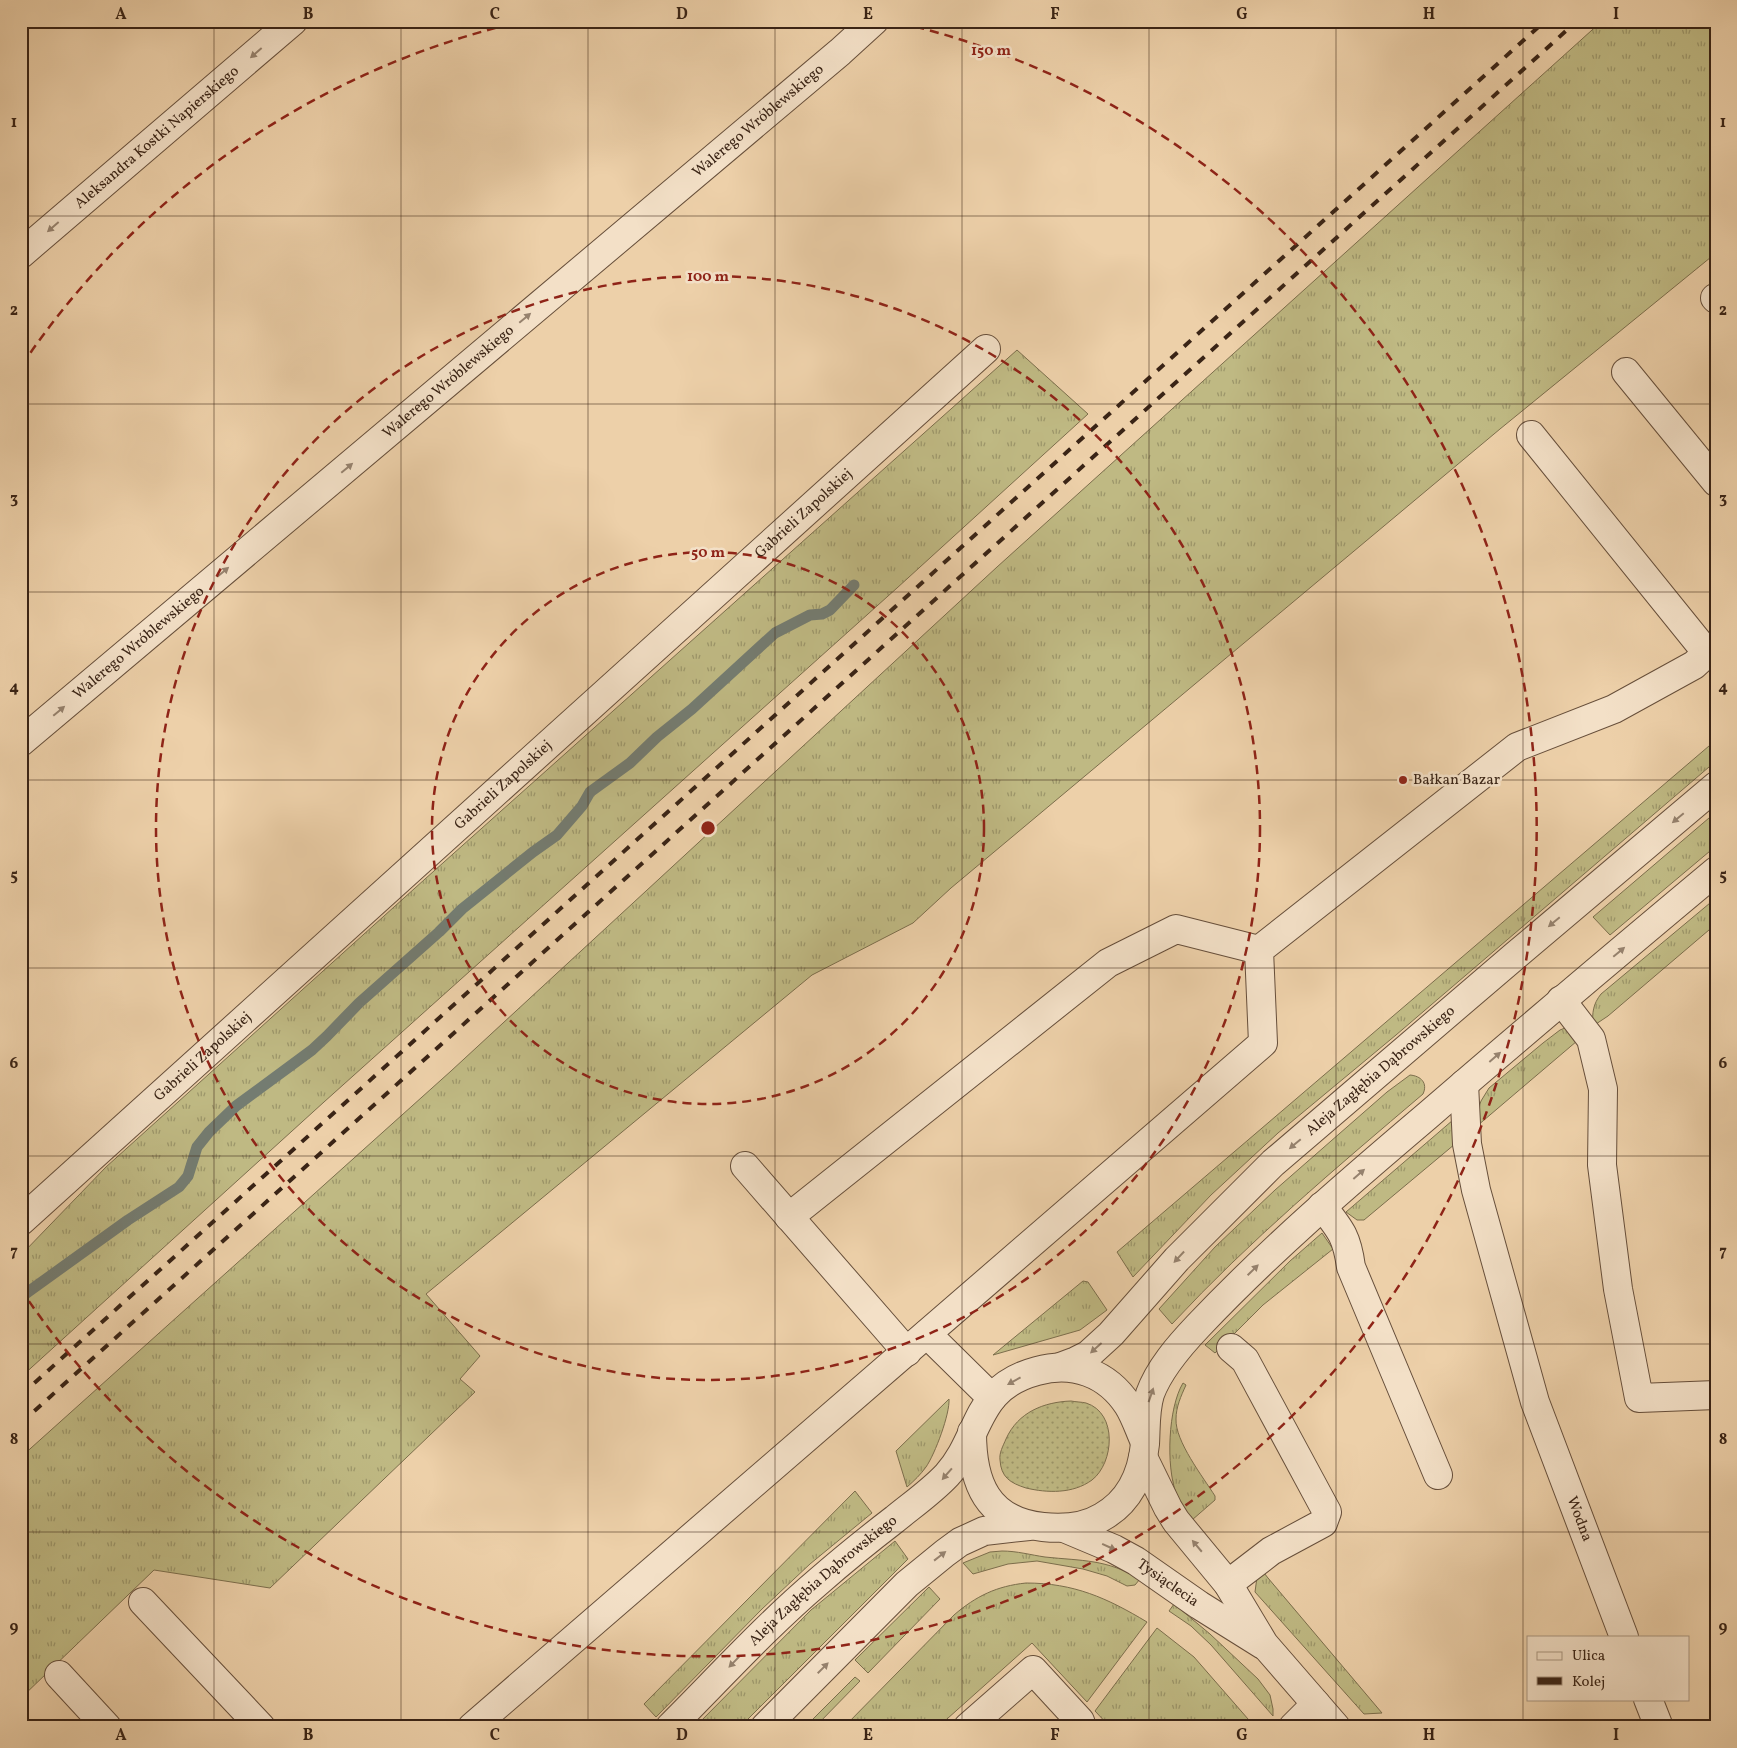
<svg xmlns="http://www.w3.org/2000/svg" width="1737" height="1748" font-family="Vollkorn,serif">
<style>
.grass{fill:url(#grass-tufts);stroke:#7c6e4c}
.garden{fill:url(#garden-dots);stroke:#7c6e4c}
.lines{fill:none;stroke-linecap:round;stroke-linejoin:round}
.stream{stroke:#747c71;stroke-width:11}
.minor-casing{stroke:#674f3b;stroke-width:30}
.minor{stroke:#f3e0c7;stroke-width:28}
.rail{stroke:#3a2416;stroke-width:4;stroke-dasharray:9 9;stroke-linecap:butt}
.oneway{fill:#96826e}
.grid{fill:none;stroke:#3a2416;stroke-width:1;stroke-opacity:0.55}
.ring{fill:none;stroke:#8f2418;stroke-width:2.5;stroke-dasharray:9 6}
.poi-dot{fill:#8f2418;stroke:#f3e0c7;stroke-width:2}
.labels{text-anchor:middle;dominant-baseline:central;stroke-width:5;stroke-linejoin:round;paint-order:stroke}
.street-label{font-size:15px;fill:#3a2416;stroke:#f3e0c7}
.poi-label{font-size:15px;fill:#3a2416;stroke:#f3e0c7;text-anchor:start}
.centre{fill:#8f2418;stroke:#f3e0c7;stroke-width:2.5}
.ring-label{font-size:15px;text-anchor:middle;font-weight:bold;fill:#8f2418;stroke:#f3e0c7;stroke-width:5;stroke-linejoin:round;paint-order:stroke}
.neatline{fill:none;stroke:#3a2416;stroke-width:2}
.grid-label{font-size:16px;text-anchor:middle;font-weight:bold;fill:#3a2416}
</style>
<defs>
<pattern id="grass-tufts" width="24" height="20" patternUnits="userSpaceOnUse" patternTransform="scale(1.25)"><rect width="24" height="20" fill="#bfb983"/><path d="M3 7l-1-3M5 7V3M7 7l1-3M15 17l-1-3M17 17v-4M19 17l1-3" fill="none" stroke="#9c966a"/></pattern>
<pattern id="garden-dots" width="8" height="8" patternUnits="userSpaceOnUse" patternTransform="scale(1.25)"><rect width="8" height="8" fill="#bfb983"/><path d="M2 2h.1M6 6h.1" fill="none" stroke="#9c966a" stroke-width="1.8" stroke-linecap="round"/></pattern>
</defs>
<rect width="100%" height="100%" fill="#edd0a9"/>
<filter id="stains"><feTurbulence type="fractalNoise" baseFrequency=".004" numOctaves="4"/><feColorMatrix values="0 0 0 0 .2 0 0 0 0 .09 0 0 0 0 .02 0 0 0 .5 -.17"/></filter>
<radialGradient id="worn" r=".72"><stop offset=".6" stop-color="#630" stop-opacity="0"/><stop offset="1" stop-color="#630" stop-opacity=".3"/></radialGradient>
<path class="grass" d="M1602 21H1716V253L1500 429 951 888 913 923 812 975 426 1294 480 1356 460 1379 475 1392 270 1588 154 1570 21 1698V1457L451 1071 997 567Z
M1017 350 1088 414 897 588 324 1102 21 1377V1255L106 1167 425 879Z
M1716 740V761L1396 1035 1278 1133 1211 1195 1133 1277 1117 1252Z
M1716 812V846L1610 935 1593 917Z
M1716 898V924L1608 1016 1596 1024 1593 1025C1592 1013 1593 1004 1601 994Z
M1565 1028 1577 1041 1477 1126V1113L1481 1101 1489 1088 1543 1043 1560 1030Z
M1410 1075C1421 1076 1428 1083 1423 1094 1336 1168 1250 1240 1172 1324L1159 1309 1215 1247 1275 1190 1387 1092Z
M1453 1120 1455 1144 1364 1220H1357L1346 1212Z
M1322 1233 1333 1249 1263 1305 1215 1353 1205 1345 1290 1261Z
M1083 1281 1088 1282 1107 1310 1080 1330 993 1355Z
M1183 1383 1186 1385C1181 1396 1176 1407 1176 1419 1175 1441 1203 1477 1215 1496V1500L1192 1520C1186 1512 1180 1503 1176 1493 1166 1466 1168 1408 1183 1383Z
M949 1399C950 1414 935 1454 926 1467 921 1474 914 1481 907 1487L896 1451Z
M855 1491 872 1513 810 1564 762 1609 656 1717 644 1704Z
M895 1541 908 1559 740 1727H695L811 1610Z
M1002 1551C1017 1551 1031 1555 1045 1557 1083 1561 1106 1559 1140 1579L1135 1585 1127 1586 1107 1576 1083 1569 1037 1561 1008 1564 973 1574 963 1563 990 1552Z
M1261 1569 1268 1578 1382 1713 1364 1714 1255 1592 1257 1577Z
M1026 1583C1074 1583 1107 1598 1147 1622L1087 1702 1032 1643 938 1727H844L954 1615C976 1596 997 1586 1026 1583Z
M929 1587 940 1599 868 1673 855 1660Z
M1174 1604 1210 1634 1258 1679 1270 1695 1273 1709V1716L1211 1645 1191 1626 1169 1611Z
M1157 1628 1194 1657 1255 1727H1110L1095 1711Z
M855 1677 860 1681 815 1727H811L808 1724Z"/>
<path class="garden" d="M1071 1401C1076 1402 1082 1402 1086 1403 1118 1413 1114 1463 1092 1480 1073 1494 1047 1493 1026 1488 1010 1483 1001 1477 1000 1460 999 1453 1003 1446 1006 1439 1018 1412 1044 1402 1071 1401Z"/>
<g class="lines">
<path class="stream" d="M21 1297 128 1220 179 1187 188 1176 197 1147 209 1132 236 1106 312 1050 327 1036 359 1003 439 932 462 909 533 852 557 835 582 806 590 792 630 763 657 737 692 709 775 633 810 615 822 614 830 610 854 585"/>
<g class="minor-casing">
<g id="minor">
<path id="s1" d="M21 254 293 21"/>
<path d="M1715 298 1716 299"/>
<path d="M1626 372 1716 482"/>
<path d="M1531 435 1707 653"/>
<path id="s2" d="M21 742 840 52 874 21"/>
<path d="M1561 1000 1591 1039 1603 1089 1602 1165 1618 1289 1639 1398 1716 1395"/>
<path id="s3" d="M1464 1084 1467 1144 1476 1190 1535 1402 1624 1637"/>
<path d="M745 1166 907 1352"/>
<path d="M1322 1206C1341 1230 1347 1237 1351 1267L1438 1475"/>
<path d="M789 1217 1108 963 1176 929 1259 950"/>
<path id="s4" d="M21 1221 986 349"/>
<path d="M927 1334 992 1398"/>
<path id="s5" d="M1060 1367 1076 1361 1088 1355 1111 1334 1177 1259 1273 1163 1516 955 1716 786"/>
<path d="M972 1432C972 1483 987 1521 1043 1527 1063 1529 1084 1528 1102 1517 1129 1502 1142 1474 1145 1444 1146 1427 1145 1410 1150 1394 1159 1369 1179 1346 1198 1326 1269 1251 1348 1183 1427 1116 1523 1033 1619 952 1716 871"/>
<path d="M1143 1457 1168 1508 1176 1521 1228 1584 1264 1644 1336 1727"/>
<path id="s6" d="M1064 1528 1114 1549 1136 1561 1199 1605 1263 1645"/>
<path d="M1228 1584 1271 1551 1323 1523 1327 1512 1245 1360 1231 1348"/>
<path d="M143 1602 261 1727"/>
<path d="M59 1675 107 1727"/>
<path d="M1648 1699 1659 1727"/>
<path d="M472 1727 1263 1043 1259 950 1517 747 1614 709 1694 665 1707 653 1716 650"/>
<path id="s7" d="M670 1727C719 1678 766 1626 819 1581 843 1560 869 1539 895 1519 912 1505 931 1492 947 1475 982 1436 973 1388 1037 1371 1073 1361 1107 1373 1128 1405 1135 1416 1139 1429 1144 1440"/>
<path d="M765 1727 907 1584 945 1553 960 1542 984 1531 1029 1526"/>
<path d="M968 1727 1033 1670 1080 1721 1082 1727"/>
<path d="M1293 1727 1316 1704"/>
</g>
</g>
<use href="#minor" class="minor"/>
<path class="rail" d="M21 1395 1545 21
M21 1423 1577 21"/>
</g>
<defs><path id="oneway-solid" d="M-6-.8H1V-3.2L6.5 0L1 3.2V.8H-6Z" transform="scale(1.25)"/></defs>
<g class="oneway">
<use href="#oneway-solid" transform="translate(256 53) rotate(139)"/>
<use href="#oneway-solid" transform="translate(53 227) rotate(139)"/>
<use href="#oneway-solid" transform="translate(525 318) rotate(-40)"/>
<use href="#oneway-solid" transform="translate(347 468) rotate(-40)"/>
<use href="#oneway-solid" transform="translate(223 572) rotate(-40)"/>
<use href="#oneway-solid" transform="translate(59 711) rotate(-40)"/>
<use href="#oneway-solid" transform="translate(1678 818) rotate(140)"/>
<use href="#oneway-solid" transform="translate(1554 922) rotate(140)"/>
<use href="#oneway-solid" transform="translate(1619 952) rotate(-40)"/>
<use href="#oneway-solid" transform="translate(1495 1057) rotate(-41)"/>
<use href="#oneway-solid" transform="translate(1295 1144) rotate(140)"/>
<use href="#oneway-solid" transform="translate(1359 1174) rotate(-41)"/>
<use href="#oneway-solid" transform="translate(1179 1257) rotate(133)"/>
<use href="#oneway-solid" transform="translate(1253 1270) rotate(-44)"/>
<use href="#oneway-solid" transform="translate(1096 1348) rotate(138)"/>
<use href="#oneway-solid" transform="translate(1014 1381) rotate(151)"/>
<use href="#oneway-solid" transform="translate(1151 1395) rotate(-71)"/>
<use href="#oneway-solid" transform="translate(947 1474) rotate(131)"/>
<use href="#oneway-solid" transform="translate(1197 1546) rotate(-130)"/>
<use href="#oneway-solid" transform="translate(1109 1547) rotate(24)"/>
<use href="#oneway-solid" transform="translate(940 1556) rotate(-38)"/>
<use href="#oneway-solid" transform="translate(734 1662) rotate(134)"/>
<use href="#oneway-solid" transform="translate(823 1668) rotate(-45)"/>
</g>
<path class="grid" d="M214 21V1727M401 21V1727M588 21V1727M775 21V1727M962 21V1727M1149 21V1727M1336 21V1727M1523 21V1727M21 216H1716M21 404H1716M21 592H1716M21 780H1716M21 968H1716M21 1156H1716M21 1344H1716M21 1532H1716"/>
<g class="ring">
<circle cx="708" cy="828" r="276"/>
<circle cx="708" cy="828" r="552"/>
<path d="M22 365A828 828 0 0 1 515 23M901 23A828 828 0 1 1 22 1291"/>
</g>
<circle class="poi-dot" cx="1403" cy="780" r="5"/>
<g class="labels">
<g class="street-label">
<text stroke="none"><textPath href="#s2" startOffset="964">Walerego Wróblewskiego</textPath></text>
<text stroke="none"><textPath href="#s1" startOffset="179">Aleksandra Kostki Napierskiego</textPath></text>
<text stroke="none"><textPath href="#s2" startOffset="559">Walerego Wróblewskiego</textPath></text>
<text stroke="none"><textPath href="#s4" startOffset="1055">Gabrieli Zapolskiej</textPath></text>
<text stroke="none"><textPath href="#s2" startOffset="154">Walerego Wróblewskiego</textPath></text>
<text stroke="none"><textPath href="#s4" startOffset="650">Gabrieli Zapolskiej</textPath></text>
<text stroke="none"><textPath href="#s4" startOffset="245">Gabrieli Zapolskiej</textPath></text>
<text stroke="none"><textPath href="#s5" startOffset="439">Aleja Zagłębia Dąbrowskiego</textPath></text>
<text stroke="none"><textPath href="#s3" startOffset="452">Wodna</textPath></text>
<text stroke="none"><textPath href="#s7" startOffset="212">Aleja Zagłębia Dąbrowskiego</textPath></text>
<text stroke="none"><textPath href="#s6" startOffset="118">Tysiąclecia</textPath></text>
</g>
<g class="poi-label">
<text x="1413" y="780">Bałkan Bazar</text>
</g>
</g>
<circle cx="708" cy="828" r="8" class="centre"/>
<g class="ring-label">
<text x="991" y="55">150 m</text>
<text x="708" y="281">100 m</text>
<text x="708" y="557">50 m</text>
</g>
<rect width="1737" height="1748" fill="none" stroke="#edd0a9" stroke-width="55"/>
<rect x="1527" y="1636" width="162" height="65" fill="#f3e0c7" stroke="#a99580"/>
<rect x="1537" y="1652" width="25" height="8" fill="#f3e0c7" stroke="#a99580"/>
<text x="1572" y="1660" font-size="15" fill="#3a2416">Ulica</text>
<rect x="1537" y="1677" width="25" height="8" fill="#3a2416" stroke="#a99580"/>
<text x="1572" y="1686" font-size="15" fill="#3a2416">Kolej</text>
<rect x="28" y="28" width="1682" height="1692" class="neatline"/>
<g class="grid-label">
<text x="121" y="19">A</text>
<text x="308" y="19">B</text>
<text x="495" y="19">C</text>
<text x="682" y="19">D</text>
<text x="868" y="19">E</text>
<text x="1055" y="19">F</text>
<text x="1242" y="19">G</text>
<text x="1429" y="19">H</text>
<text x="1616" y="19">I</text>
<text x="14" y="127">1</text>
<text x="1723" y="127">1</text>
<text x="14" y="315">2</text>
<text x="1723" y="315">2</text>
<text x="14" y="503">3</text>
<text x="1723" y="503">3</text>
<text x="14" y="692">4</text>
<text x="1723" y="692">4</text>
<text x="14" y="880">5</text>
<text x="1723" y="880">5</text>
<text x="14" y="1068">6</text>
<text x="1723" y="1068">6</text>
<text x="14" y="1256">7</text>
<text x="1723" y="1256">7</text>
<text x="14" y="1444">8</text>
<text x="1723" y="1444">8</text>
<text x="14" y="1632">9</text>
<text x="1723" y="1632">9</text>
<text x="121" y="1740">A</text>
<text x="308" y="1740">B</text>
<text x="495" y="1740">C</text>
<text x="682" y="1740">D</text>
<text x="868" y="1740">E</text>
<text x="1055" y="1740">F</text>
<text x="1242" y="1740">G</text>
<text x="1429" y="1740">H</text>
<text x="1616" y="1740">I</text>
</g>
<rect width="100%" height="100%" filter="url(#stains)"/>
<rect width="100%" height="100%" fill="url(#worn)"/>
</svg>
